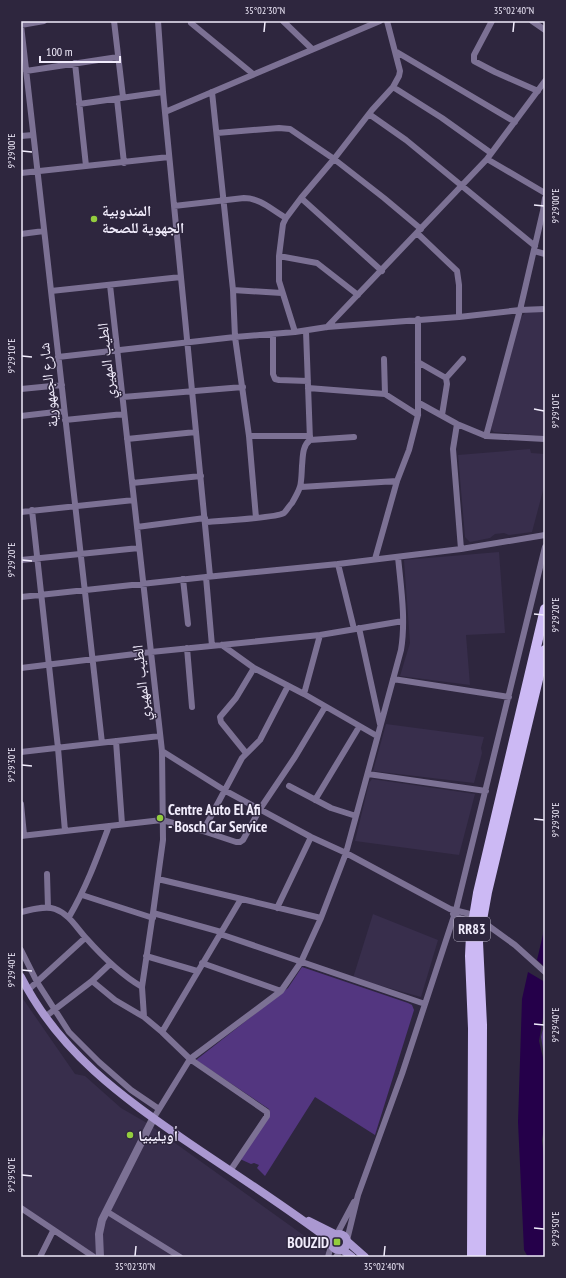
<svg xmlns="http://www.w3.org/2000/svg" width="566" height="1278" font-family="'PT Sans Narrow','Noto Naskh Arabic',sans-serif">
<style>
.built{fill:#382e4c}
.green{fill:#533680}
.water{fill:#25004a}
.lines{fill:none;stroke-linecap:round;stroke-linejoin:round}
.minor{stroke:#7c7194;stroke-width:6}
.tertiary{stroke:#7c7194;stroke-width:8}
.secondary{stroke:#aa98d1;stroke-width:8}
.primary{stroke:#ccb9f4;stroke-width:10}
.ticks{fill:none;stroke:#f1ecfc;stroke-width:1.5}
.poi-dot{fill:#93cd3e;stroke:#2e263e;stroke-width:1.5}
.labels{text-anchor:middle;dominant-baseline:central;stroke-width:3;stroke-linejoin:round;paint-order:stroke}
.shield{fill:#2e263e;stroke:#b6b1c3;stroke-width:1}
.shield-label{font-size:14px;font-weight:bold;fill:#f1ecfc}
.poi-label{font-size:15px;font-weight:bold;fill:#f1ecfc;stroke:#2e263e;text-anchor:start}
.street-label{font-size:15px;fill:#f1ecfc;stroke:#2e263e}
.neatline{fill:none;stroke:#f1ecfc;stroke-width:1.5}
.ticks-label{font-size:10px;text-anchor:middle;fill:#f1ecfc}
</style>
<rect width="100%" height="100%" fill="#2e263e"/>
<path class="built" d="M526 312H545V436L494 432 491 429 520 318Z
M530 449 531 453 545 454V483L532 532 509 535 504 533 495 534 490 538 470 542 465 537 458 455Z
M499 552 505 633 466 635 470 685 400 676 410 643 404 560Z
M386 724 484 737 481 748 482 753 474 783 373 771Z
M372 779 475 794 459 855 355 841 369 783Z
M373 914 438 940 421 997 353 978Z
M21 996 75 1074 85 1076 121 1108 147 1123 334 1257H88L21 1211Z"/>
<path class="green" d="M302 967 408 1003 412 1005 414 1010 375 1135 315 1097 265 1176 257 1168 259 1165 254 1163 251 1164 240 1159 270 1114 269 1109 196 1060 288 988Z
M545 1020V1061L541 1037Z"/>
<path class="water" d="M545 926V967L537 960Z
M528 972 545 982V1006L539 1041 545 1066V1122L542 1140 545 1167V1257H528L524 1250 518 1122 522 999Z"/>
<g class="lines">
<path class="minor" d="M114 21 123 97
M158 21 163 92 210 576
M283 21 312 49
M492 21 474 55V61L495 72 538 91
M532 21 545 30
M191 23 253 74
M21 25 102 743
M21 25 44 21
M395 51 515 122
M75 63 86 166
M26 71 118 57
M393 87 442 118 491 153
M212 92 233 290 235 337 249 436 256 518
M117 99 124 163
M79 104 163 92
M165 112 380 21
M369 114 406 140 535 246
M217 133 279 128 290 129 334 159 384 198 421 229
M21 136 33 135
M487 159 545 193
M21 173 169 157
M301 198 382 271
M174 206 244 198C260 198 272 210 286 218
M417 233 457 271 459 285V317
M21 234 44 231
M534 251 545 254
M279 256 317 263 358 295
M110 285 162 751 163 840 153 913 142 987 144 1017 162 1032 190 1059 267 1112V1116L230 1171
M233 290 282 293
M51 291 181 277
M327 327 487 159 545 81
M295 332 279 281V256L283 224 286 218 301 198 334 159 372 110 393 87 399 76 400 71 387 21
M273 334V374L275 379 279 380 308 381
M58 357 235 337 295 332 327 327 459 317 520 310 545 309
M384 359 385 394
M418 362 446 378 447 384 442 415
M446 378 463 359
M308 388 385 394 418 415
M21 389 62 385
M123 397 243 387
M419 403 457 424 486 436 520 310 543 211 545 198
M21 416 64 411
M65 420 124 414
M457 424 453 449 461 549
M249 436H310
M486 436 545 439
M127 439 196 432
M310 440 354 437
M132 483 201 476
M301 487 397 481
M32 510 58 748 65 831
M21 512 134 500
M205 522C219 521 276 518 284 513 287 510 289 506 292 503 302 486 301 485 302 466 303 457 302 446 310 440L306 331
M137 527 205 518
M375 559 397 481 409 450 418 415V319
M21 560 139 548
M338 564 354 629
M206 577 212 646
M183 579 188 624
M21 597 206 577 338 564 461 549 545 535
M359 628 380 724
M222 645 254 668 304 694 377 736
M187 648 192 707
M21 668 151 652 320 635 403 621
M393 679 509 697
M304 694 320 635
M116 741 122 824
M162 751 224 790 311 837 346 853 450 909 474 915 481 919 486 924 515 945 545 972
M21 752 160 736
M246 753 221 722 220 717 236 698 254 668
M368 774 486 791
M289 786 331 808 356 816
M315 800 359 727
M21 804 24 835
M203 831 242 758 260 740 288 686
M21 836 162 820 203 831 236 842H240L243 840 260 809 295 757 325 707
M47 874 48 908
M158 879 321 918
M82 895 153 918
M277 908 311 837
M21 912C31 910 45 905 55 909 69 914 76 927 86 938 102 956 120 974 142 987
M153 913 221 932
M453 914 454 916 475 923
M69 917C86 888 97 858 109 826
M220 934 425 1004
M21 950 37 982 69 1032 99 1062 131 1090 159 1109
M146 956 197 971
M202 963 281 991
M92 981 115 1000 144 1017
M28 990 85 938
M45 1017 92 981 110 964
M162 1032 241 899
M153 1119 190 1059 281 991 301 962 321 918 346 853 401 650C406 620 401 588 398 557
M21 1208 94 1257
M106 1211 180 1257
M337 1234 354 1202
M347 1240 358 1195 402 1074 456 910 545 547
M40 1257 53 1231
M328 1257 331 1246
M336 1257 341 1250"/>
<path class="tertiary" d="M100 1257 99 1234 102 1220 153 1119"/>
<path class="secondary" d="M21 977C60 1053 121 1096 189 1143 236 1175 285 1206 331 1241
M309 1221 335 1234
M331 1242a8 8 0 1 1 16 0a8 8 0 1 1-16 0Z
M348 1242 365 1257
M343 1250 352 1257"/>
<path class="primary" d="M472 1257 473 1028 470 956 471 935 478 893 545 609
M481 1257 482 1025 478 942 487 892 545 650"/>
</g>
<path class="ticks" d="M264 32 265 22M513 32 514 22M22 151 32 152M534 205 544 206M22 356 32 357M534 409 544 411M22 560 32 561M534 614 544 615M22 765 32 766M534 819 544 820M22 970 32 971M534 1024 544 1025M22 1175 32 1176M534 1228 544 1229M135 1256 136 1246M384 1256 385 1246"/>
<g class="poi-dot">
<circle cx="94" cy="219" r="4"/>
<circle cx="160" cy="818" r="4"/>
<circle cx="130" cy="1135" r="4"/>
<rect x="333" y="1238" width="8" height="8" rx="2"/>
</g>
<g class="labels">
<rect class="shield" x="454" y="917" width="36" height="24" rx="3"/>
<g class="shield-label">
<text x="472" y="929">RR83</text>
</g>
<g class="poi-label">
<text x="102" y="210">المندوبية<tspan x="102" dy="17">الجهوية للصحة</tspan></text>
<text x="168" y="809">Centre Auto El Afi<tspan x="168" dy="17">- Bosch Car Service</tspan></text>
<text x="138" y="1135">أويليبيا</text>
<text x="329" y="1242" text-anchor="end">BOUZID</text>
</g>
<g class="street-label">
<text transform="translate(106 361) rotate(-96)">الطيب المهيري</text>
<text transform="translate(48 385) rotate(-96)">شارع الجمهورية</text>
<text transform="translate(141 683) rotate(-96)">الطيب المهيري</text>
</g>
</g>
<rect width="566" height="1278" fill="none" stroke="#2e263e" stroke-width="44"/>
<path d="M40 56v6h80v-6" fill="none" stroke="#f1ecfc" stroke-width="2"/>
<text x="46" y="56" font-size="12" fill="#f1ecfc" stroke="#2e263e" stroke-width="3" paint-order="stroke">100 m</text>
<rect x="22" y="22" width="522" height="1234" class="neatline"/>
<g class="ticks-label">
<text x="265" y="14">35°02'30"N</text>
<text x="514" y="14">35°02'40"N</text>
<text transform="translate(11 151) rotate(-90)" y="4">9°29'00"E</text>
<text transform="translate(555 206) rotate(-90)" y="4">9°29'00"E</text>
<text transform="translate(11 356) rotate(-90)" y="4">9°29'10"E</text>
<text transform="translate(555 411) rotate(-90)" y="4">9°29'10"E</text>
<text transform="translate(11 560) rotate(-90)" y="4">9°29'20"E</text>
<text transform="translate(555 615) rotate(-90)" y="4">9°29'20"E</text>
<text transform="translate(11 765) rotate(-90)" y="4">9°29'30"E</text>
<text transform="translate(555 820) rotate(-90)" y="4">9°29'30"E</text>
<text transform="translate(11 970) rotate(-90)" y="4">9°29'40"E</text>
<text transform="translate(555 1025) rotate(-90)" y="4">9°29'40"E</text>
<text transform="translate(11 1175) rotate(-90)" y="4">9°29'50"E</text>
<text transform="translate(555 1229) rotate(-90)" y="4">9°29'50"E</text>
<text x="135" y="1270">35°02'30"N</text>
<text x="384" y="1270">35°02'40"N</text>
</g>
</svg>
